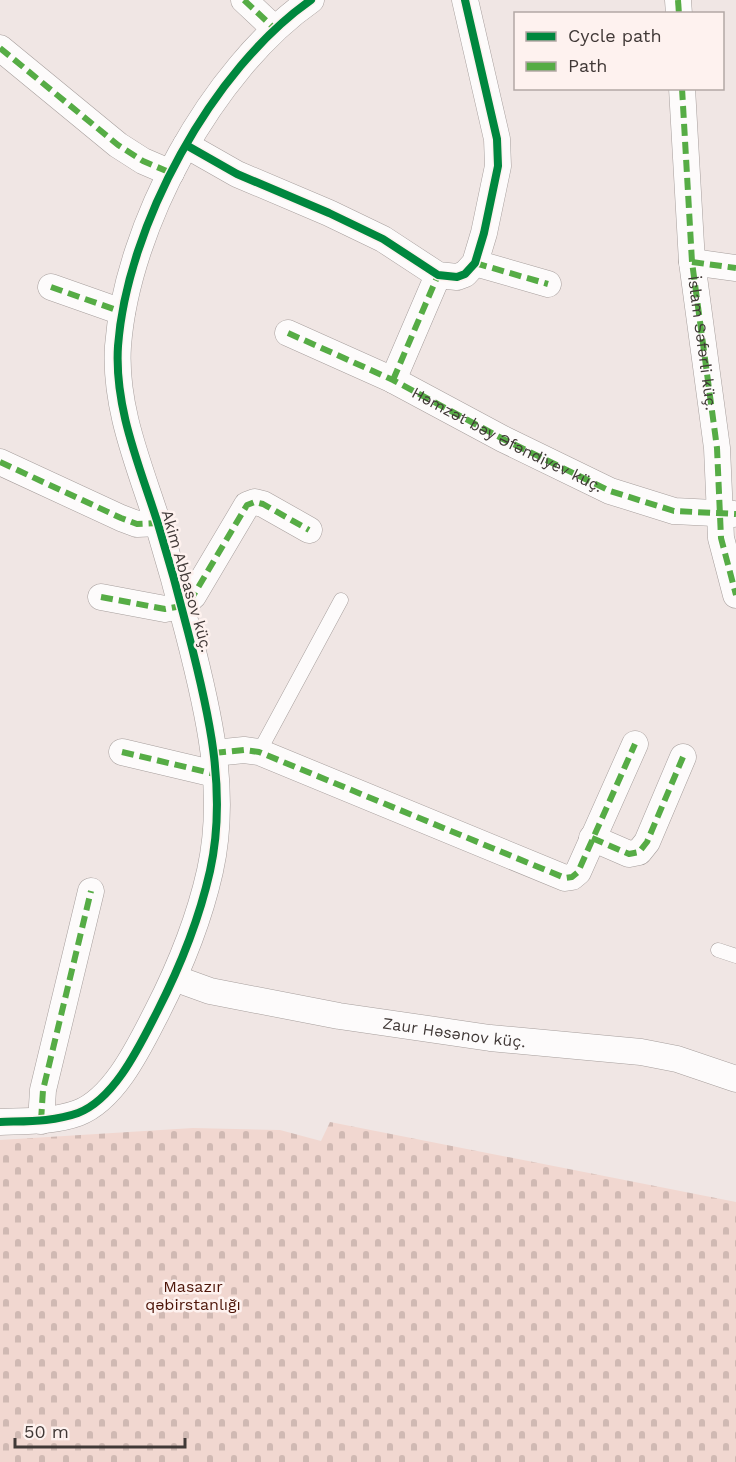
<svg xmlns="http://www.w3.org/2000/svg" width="736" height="1462" font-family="'Work Sans',sans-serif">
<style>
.cemetery{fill:url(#cemetery-stones)}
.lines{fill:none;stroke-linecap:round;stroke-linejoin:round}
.lane-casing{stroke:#a69e9c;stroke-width:15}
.street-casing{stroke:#a69e9c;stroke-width:27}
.lane{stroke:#fdfbfb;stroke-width:14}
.street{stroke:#fdfbfb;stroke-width:26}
.quiet{stroke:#56ac45;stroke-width:6;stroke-dasharray:12 6;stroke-linecap:butt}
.cycleway-casing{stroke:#fef2ef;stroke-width:11}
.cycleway{stroke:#00873e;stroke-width:8}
.labels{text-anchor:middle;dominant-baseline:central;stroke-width:5;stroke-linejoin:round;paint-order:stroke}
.street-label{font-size:16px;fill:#413937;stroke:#fef2ef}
.park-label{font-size:16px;fill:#4c1407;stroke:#fef2ef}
</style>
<defs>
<pattern id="cemetery-stones" width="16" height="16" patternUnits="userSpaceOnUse" patternTransform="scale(1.5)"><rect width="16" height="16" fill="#f1d7d0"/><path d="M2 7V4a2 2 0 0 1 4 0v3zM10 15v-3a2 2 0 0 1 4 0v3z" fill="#d0b9b3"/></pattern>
</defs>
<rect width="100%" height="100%" fill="#f0e6e4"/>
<path class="cemetery" d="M330 1122 736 1202V1462H0V1140L193 1128 280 1130 321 1141Z"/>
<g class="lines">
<g class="lane-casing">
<path id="lane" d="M259 752 341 600
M718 950 736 956"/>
</g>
<g class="street-casing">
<g id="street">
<path d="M244 0 275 29"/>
<path d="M678 0 679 14"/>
<path d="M0 48 118 145 143 161 171 173"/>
<path d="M682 88 692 262 717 448 721 538 736 595"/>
<path d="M186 145 237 174 329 213 383 239 438 275 457 277 465 274 475 263 484 233 498 166 497 139 465 0"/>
<path d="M692 262 736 268"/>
<path d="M475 263 548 284"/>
<path d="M51 287 122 312"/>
<path id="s1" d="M288 333 393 380 503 439 610 491 674 511 734 514"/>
<path d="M393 380 438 275"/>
<path d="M0 462 121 518 137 524 158 523"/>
<path d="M101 597 165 609 182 606 193 596 247 505 255 502 263 504 309 530"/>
<path d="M122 752 215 774"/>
<path d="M214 753 244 750 259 752 565 878 572 877 578 872 635 744"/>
<path d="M592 838 629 854 639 852 647 842 683 757"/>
<path id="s2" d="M174 978 210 991 339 1016 490 1038 641 1052 677 1059 736 1079"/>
<path d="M41 1121 43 1090 91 891"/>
<path d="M0 1122C26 1121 53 1122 78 1113 115 1099 140 1045 157 1012 180 967 199 920 210 871 228 791 208 709 188 632 179 596 169 560 158 524 140 467 114 408 118 346 127 226 212 69 311 0"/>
</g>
</g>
<use href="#lane" class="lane"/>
<use href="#street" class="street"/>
<g class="quiet">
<path d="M244 0 275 29"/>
<path d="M678 0 679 14"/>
<path d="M0 48 118 145 143 161 171 173"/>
<path id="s3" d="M682 88 692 262 717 448 721 538 736 595"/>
<path d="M692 262 736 268"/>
<path d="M475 263 548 284"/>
<path d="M51 287 122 312"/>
<path d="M288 333 393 380 503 439 610 491 674 511 736 514"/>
<path d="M393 380 438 275"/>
<path d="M0 462 121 518 137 524 158 523"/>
<path d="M101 597 165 609 182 606 193 596 247 505 255 502 263 504 309 530"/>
<path d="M122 752 215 774"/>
<path d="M214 753 244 750 259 752 565 878 572 877 578 872 635 744"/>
<path d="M592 838 629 854 639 852 647 842 683 757"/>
<path d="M41 1121 43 1090 91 891"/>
</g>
<g class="cycleway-casing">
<path id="cycleway" d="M186 145 237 174 329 213 383 239 438 275 457 277 465 274 475 263 484 233 498 166 497 139 465 0
M0 1122C26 1121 53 1122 78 1113 115 1099 140 1045 157 1012 180 967 199 920 210 871 228 791 208 709 188 632 179 596 169 560 158 524 140 467 114 408 118 346 127 226 212 69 311 0"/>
</g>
<use href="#cycleway" class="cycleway"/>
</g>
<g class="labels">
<g class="street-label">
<text stroke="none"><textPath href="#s3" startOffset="256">İslam Səfərli küç.</textPath></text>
<text stroke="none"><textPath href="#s1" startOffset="244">Həmzət bəy Əfəndiyev küç.</textPath></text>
<text transform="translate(187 581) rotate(74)">Akim Abbasov küç.</text>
<text stroke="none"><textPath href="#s2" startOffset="286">Zaur Həsənov küç.</textPath></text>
</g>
<g class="park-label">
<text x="193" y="1286">Masazır<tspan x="193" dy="18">qəbirstanlığı</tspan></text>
</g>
</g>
<rect x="514" y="12" width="210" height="78" fill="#fef2ef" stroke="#b2a8a5" stroke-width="1.5"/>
<rect x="526" y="32" width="30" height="9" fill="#00873e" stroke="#b2a8a5" stroke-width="1.5"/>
<text x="568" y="42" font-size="18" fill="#413937">Cycle path</text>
<rect x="526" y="62" width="30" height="9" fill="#56ac45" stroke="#b2a8a5" stroke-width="1.5"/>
<text x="568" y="72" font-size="18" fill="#413937">Path</text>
<path d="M15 1438v9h170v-9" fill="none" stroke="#413937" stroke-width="3"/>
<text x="24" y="1438" font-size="18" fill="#413937" stroke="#fef2ef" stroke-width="4.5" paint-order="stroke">50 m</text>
</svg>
